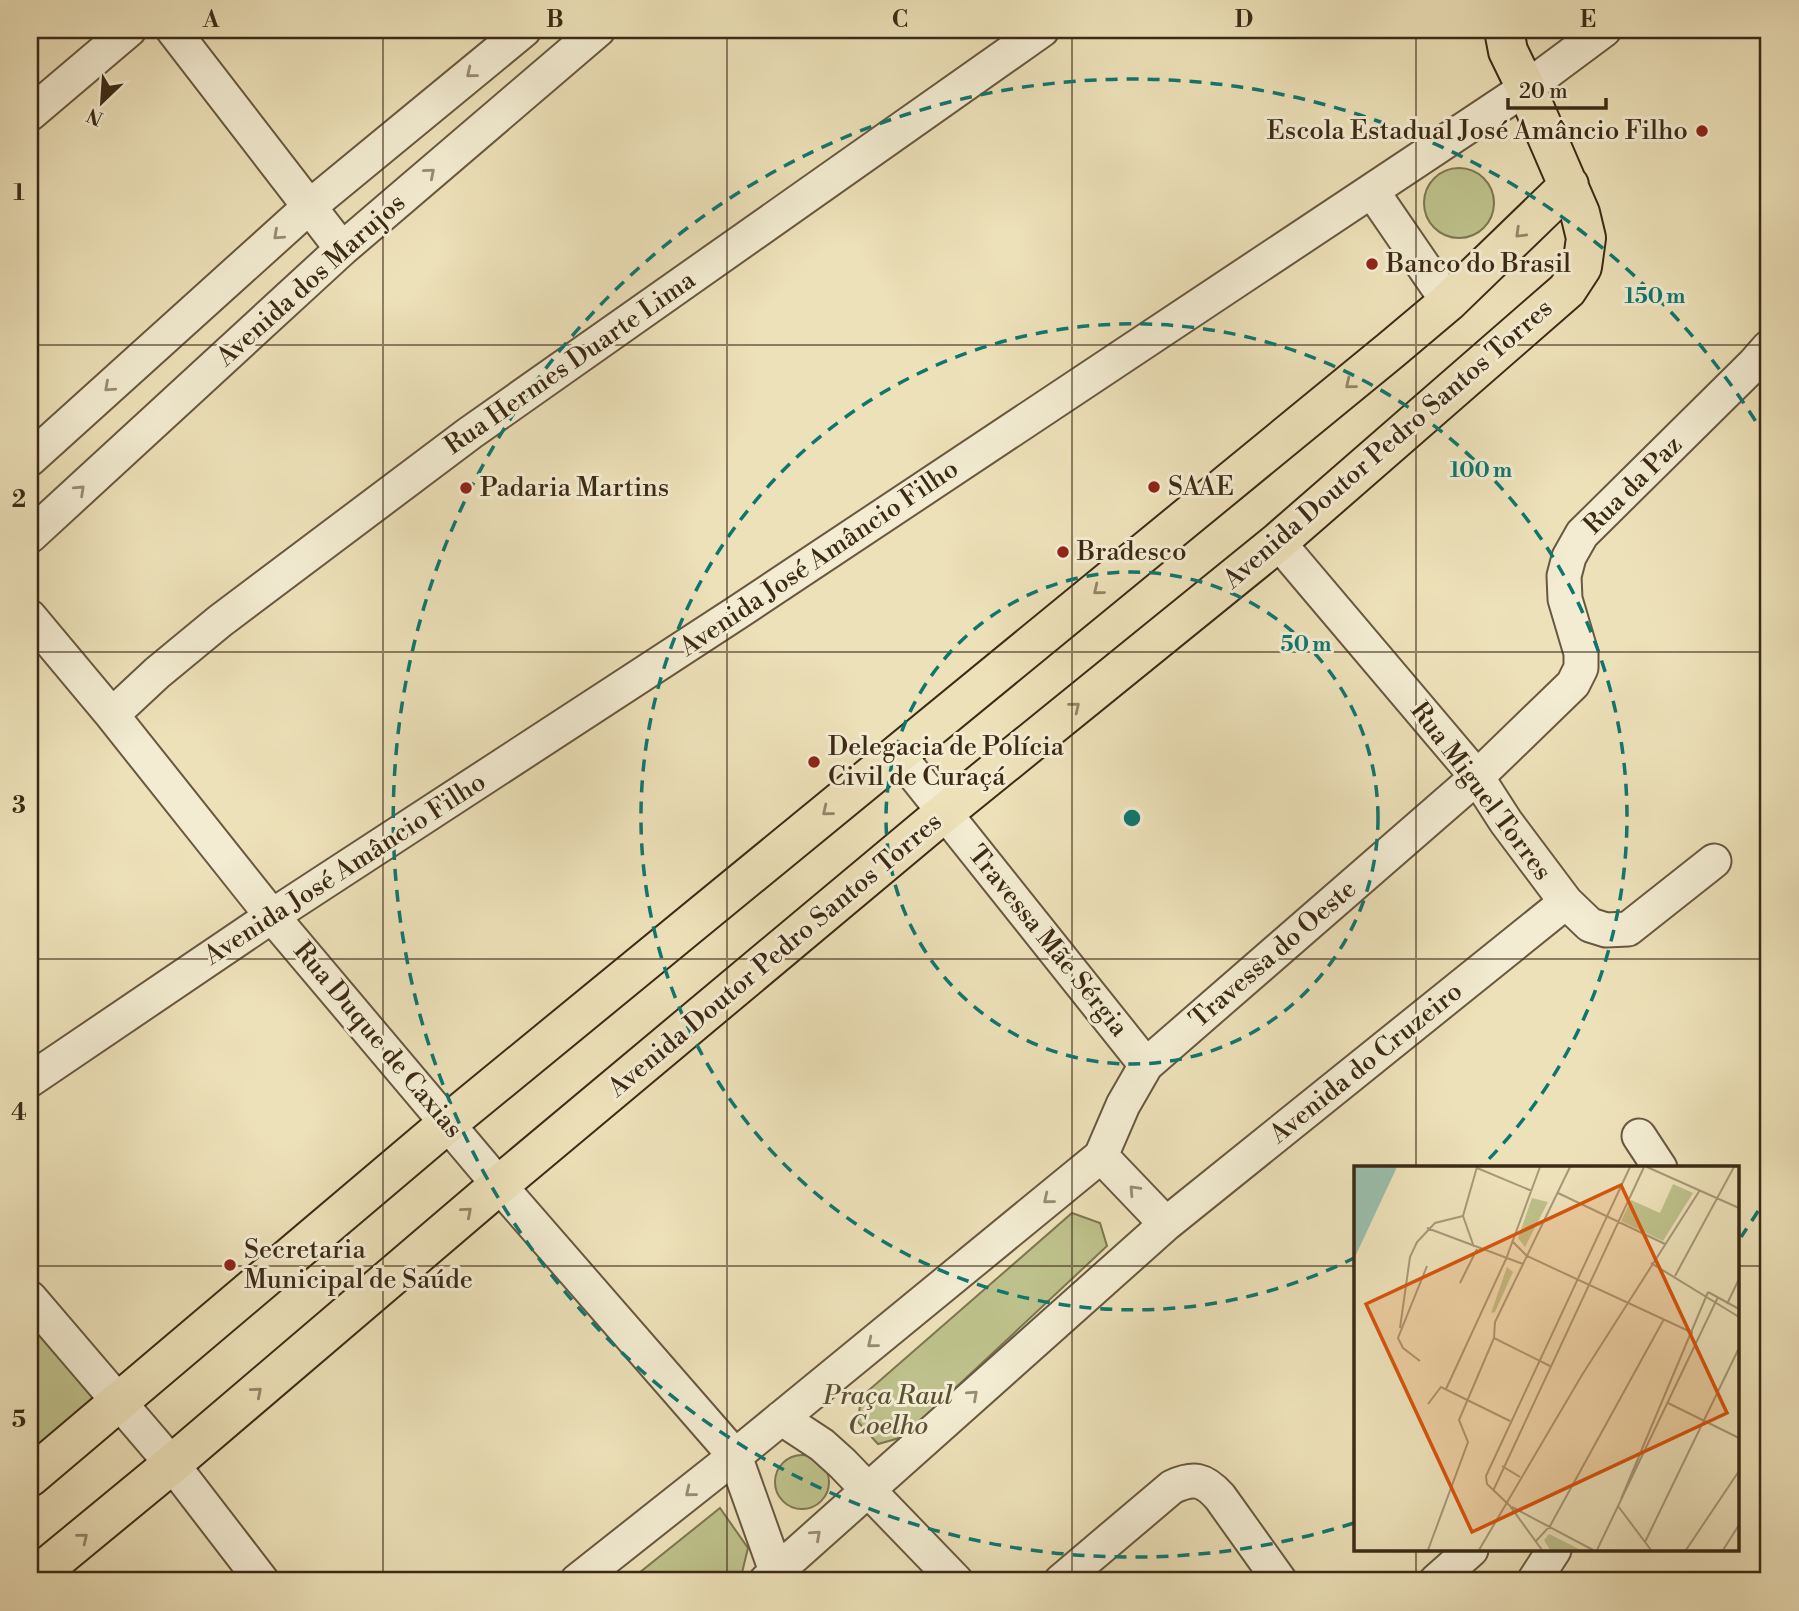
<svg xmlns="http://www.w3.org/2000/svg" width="1799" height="1611" font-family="'Libre Bodoni',serif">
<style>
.green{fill:#bec18b;stroke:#7d7650;stroke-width:2}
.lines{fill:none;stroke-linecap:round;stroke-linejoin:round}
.minor-casing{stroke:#68583f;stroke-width:37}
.major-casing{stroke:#3c2a16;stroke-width:42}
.minor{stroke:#f3ecd2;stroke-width:33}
.major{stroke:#ede1b9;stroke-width:38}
.oneway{stroke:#988b74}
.oneway2{stroke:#948668}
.grid{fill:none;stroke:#3c2a16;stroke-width:2;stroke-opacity:0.55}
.ring{fill:none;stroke:#0f766e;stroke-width:3.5;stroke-dasharray:12 9}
.poi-dot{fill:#8f2418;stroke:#f3ecd2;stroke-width:2.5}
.labels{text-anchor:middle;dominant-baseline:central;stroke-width:6;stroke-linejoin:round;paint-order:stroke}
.poi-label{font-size:26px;fill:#3c2a16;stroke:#f3ecd2;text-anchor:start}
.street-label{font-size:26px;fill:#3c2a16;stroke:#f3ecd2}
.park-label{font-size:26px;font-style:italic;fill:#5c5033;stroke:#f3ecd2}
.inset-road{fill:none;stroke:#a69878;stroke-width:2}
.view{fill:#d7540d;fill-opacity:0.15;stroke:#d7540d;stroke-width:3.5}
.inset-edge{fill:none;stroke:#3c2a16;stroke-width:3.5}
.centre{fill:#0f766e;stroke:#f3ecd2;stroke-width:3.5}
.ring-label{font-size:21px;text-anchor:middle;font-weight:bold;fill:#0f766e;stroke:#f3ecd2;stroke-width:6;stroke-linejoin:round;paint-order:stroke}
.neatline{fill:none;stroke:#3c2a16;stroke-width:2.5}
.grid-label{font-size:23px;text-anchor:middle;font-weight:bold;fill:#3c2a16}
</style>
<rect width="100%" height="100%" fill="#ede1b9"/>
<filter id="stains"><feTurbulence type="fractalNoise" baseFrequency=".00286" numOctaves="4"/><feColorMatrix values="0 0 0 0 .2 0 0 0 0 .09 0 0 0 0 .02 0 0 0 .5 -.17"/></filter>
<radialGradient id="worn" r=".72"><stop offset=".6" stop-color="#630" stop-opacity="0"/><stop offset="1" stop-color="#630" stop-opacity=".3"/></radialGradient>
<path class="green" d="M1424 203a35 35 0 1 1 70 0a35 35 0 1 1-70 0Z
M1072 1213 1100 1223 1107 1246 903 1437 878 1444 858 1422 861 1397Z
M30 1322 94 1399 30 1454Z
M775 1482a27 27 0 1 1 54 0a27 27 0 1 1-54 0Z
M720 1508 748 1548 740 1581H629Z"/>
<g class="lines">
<g class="minor-casing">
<path id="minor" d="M173 30 342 249
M30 114 129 30
M1372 191 1448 302
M30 459 309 207 524 30
M30 536 342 249 598 30
M1278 542 1477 777 1506 822 1566 902 1590 925 1606 930 1628 929 1714 861
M30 617 112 715 272 916 499 1185 735 1456 776 1571
M112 715 157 673 220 621 470 433 1042 30
M897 753 1146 1065
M30 1080 272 916 738 612 1526 88 1604 30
M1639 1136 1660 1168
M1101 1156 1166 1224
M30 1298 172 1464 262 1581
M781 1418 822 1445 842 1463 956 1581
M577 1581 735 1456 1101 1156 1123 1105 1146 1065 1477 777 1573 684 1581 668V653L1565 599 1564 576 1569 557 1582 534 1754 364 1769 347
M766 1581 1166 1224 1566 902
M1061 1581 1172 1487C1194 1477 1204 1479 1220 1497L1280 1581
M1436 1581 1471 1550
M1534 1581 1554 1550"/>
</g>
<g class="major-casing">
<path id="major" d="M30 1477 448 1123 1391 350 1448 302 1569 185
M30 1581 172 1464 499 1185 945 812 1278 542 1567 290 1582 267 1586 238 1580 213 1526 88 1508 51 1504 30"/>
</g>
<use href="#minor" class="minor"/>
<use href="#major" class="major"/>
</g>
<defs><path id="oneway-chevron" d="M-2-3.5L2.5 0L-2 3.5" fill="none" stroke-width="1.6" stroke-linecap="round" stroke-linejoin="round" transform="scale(1.75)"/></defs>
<g class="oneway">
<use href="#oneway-chevron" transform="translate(471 73) rotate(141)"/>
<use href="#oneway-chevron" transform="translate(430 173) rotate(-41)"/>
<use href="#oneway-chevron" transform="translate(278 235) rotate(138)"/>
<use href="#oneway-chevron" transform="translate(109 387) rotate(138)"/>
<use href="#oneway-chevron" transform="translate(80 490) rotate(-43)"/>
<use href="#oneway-chevron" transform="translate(1134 1190) rotate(-133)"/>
<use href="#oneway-chevron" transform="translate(1048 1199) rotate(141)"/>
<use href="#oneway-chevron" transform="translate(872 1343) rotate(141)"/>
<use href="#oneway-chevron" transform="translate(973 1395) rotate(-42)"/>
<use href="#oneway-chevron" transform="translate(690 1492) rotate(141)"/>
<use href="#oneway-chevron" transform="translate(816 1535) rotate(-42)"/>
</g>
<g class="oneway2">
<use href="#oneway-chevron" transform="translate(1520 233) rotate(136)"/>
<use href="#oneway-chevron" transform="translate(1350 384) rotate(141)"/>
<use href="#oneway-chevron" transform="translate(1098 590) rotate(141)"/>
<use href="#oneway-chevron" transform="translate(1075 707) rotate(-39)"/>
<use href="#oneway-chevron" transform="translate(827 811) rotate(141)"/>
<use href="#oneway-chevron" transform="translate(467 1212) rotate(-41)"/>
<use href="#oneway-chevron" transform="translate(257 1392) rotate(-41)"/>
<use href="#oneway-chevron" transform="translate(83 1538) rotate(-39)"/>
</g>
<path class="grid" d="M383 30V1581M727 30V1581M1072 30V1581M1416 30V1168M30 345H1769M30 652H1769M30 959H1769M30 1266H1356M1738 1266H1769M1416 1550V1581"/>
<g class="ring">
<circle cx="1132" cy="818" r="246"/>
<path d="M1356 1257A493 493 0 1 1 1481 1167"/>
<path d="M1769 1193A739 739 0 0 1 1741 1237M1354 1523A739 739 0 1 1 1769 443"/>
</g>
<g class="poi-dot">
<circle cx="1702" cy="131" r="7"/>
<circle cx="1372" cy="264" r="7"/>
<circle cx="1154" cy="487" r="7"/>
<circle cx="466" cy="488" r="7"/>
<circle cx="1063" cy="552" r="7"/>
<circle cx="814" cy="762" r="7"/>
<circle cx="230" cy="1265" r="7"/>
</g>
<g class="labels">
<g class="poi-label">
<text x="1688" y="131" text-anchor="end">Escola Estadual José Amâncio Filho</text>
<text x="1386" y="264">Banco do Brasil</text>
<text x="1168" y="487">SAAE</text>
<text x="480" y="488">Padaria Martins</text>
<text x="1077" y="552">Bradesco</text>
<text x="828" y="747">Delegacia de Polícia<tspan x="828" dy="30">Civil de Curaçá</tspan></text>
<text x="244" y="1250">Secretaria<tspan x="244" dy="30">Municipal de Saúde</tspan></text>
</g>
<g class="street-label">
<text transform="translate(311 280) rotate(-42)">Avenida dos Marujos</text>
<text transform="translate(570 363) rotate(-35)">Rua Hermes Duarte Lima</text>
<text transform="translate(1388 444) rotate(-41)">Avenida Doutor Pedro Santos Torres</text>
<text transform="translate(1633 485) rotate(-45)">Rua da Paz</text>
<text transform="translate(819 558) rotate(-34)">Avenida José Amâncio Filho</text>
<text transform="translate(1481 791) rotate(53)">Rua Miguel Torres</text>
<text transform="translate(345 869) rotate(-33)">Avenida José Amâncio Filho</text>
<text transform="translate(1048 941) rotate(51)">Travessa Mãe Sérgia</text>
<text transform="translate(1273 954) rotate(-41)">Travessa do Oeste</text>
<text transform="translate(775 955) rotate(-40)">Avenida Doutor Pedro Santos Torres</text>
<text transform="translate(378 1040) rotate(50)">Rua Duque de Caxias</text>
<text transform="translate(1366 1063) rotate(-39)">Avenida do Cruzeiro</text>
</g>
<g class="park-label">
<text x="888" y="1396">Praça Raul<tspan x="888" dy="30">Coelho</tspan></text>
</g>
</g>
<g transform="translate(1354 1166)">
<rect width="385" height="385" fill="#ede1b9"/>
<path d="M319 18 339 27 309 75 267 55 277 34 306 47ZM178 32 194 36 171 81 164 72ZM153 101 159 106 141 146 137 147ZM195 368 227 384H196L190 374Z" fill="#bec18b"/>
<path d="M0 1H43L0 93Z" fill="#9abeab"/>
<path class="inset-road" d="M293 1 385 42M123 2 178 25M204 27 311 78M73 62 169 98M159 76 173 90 339 167M120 81 109 50 123 1M297 97 385 151M321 110 380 1M106 117 123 83M354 126 385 143M373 138 385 113M46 162 56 91 63 76 81 57 109 50M140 172 196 200M66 195 49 182 44 172 73 100M92 223 152 93 186 1M314 237 385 272M74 238 87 221 156 255M148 300 166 311M139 325 290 1M267 333 354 126M264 340 297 384M158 341 239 384M182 375 196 360 310 153M291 376 385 182M74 384 114 276 105 254 140 172 141 156 216 1M125 384 228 209 346 24M188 384 156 340 133 318 132 310 276 1M243 384 364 131M332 384 385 305M369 384 385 359"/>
<path class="view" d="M267 19 373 247 118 366 12 138Z"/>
<rect width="385" height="385" class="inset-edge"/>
</g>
<circle cx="1132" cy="818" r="10" class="centre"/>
<g class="ring-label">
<text x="1655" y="303">150 m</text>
<text x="1481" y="477">100 m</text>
<text x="1306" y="651">50 m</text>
</g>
<rect width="1799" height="1611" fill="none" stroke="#ede1b9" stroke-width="77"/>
<g transform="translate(102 102) rotate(205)" stroke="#f3ecd2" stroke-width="5" paint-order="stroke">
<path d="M0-5L12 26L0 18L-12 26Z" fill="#3c2a16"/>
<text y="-10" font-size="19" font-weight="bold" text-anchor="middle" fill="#3c2a16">N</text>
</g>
<path d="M1508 98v10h98v-10" fill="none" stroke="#3c2a16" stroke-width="3.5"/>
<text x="1519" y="98" font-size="21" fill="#3c2a16" stroke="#f3ecd2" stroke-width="5" paint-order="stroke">20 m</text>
<rect x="38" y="38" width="1722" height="1534" class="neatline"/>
<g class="grid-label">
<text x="211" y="27">A</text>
<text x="555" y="27">B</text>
<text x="900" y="27">C</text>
<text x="1244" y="27">D</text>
<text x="1588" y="27">E</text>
<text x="19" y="200">1</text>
<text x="19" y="507">2</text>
<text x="19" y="813">3</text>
<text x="19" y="1120">4</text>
<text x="19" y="1427">5</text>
</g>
<rect width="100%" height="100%" filter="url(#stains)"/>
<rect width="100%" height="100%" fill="url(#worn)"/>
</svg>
